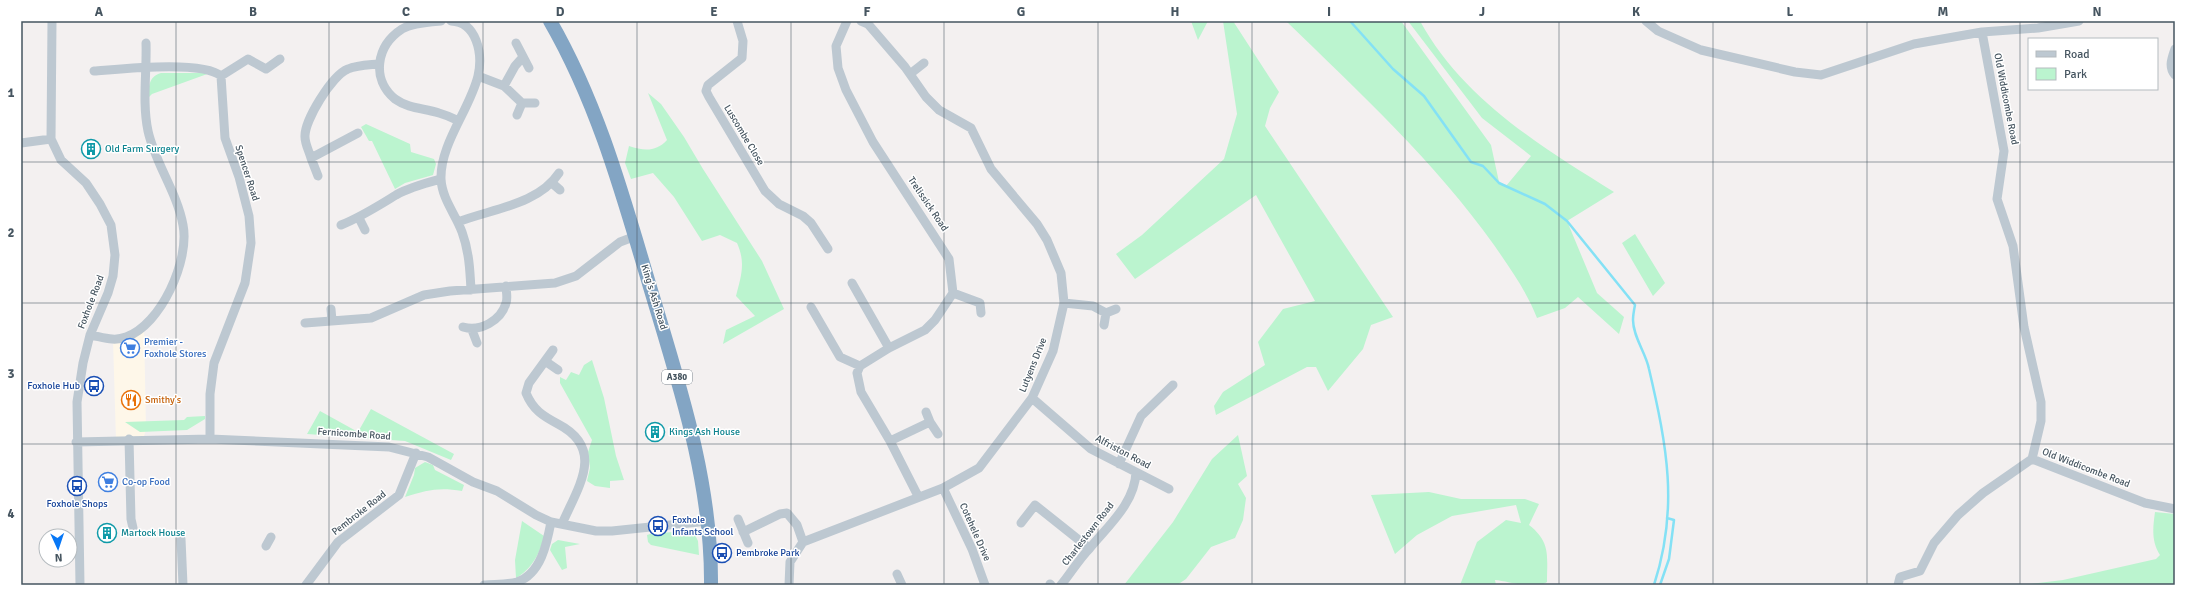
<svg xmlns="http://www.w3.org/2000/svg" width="2196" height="606" font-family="Signika,sans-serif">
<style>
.commercial{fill:#fef7e9}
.green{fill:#bbf4cf}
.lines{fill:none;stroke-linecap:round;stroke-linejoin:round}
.stream{stroke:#84e1f5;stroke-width:2.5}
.minor{stroke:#bdc8d1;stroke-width:9}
.highway{stroke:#83a5c4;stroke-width:14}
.grid{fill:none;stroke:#465560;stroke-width:1;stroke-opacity:0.55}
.labels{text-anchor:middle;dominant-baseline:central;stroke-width:3;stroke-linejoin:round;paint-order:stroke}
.shield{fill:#fff;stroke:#7e8890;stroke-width:1}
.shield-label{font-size:9px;font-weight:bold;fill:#465560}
.street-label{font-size:10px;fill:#465560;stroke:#fff}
.culture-label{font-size:10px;fill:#0d838f;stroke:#fff;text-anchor:start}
.shop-label{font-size:10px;fill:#366cbe;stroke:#fff;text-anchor:start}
.transit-label{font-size:10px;fill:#164399;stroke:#fff;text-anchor:start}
.food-label{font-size:10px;fill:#c56008;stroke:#fff;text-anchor:start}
.neatline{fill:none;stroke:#465560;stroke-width:1.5}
.grid-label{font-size:13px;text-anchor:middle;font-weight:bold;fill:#465560}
</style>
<rect width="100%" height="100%" fill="#f3f0f0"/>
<path class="commercial" d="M144 326 146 430 143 439 116 440 113 340Z"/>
<path class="green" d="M1191 21H1208L1198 40Z
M1223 21H1233L1279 92 1270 108 1265 126 1393 317 1371 325 1363 349 1328 391 1316 367H1307L1216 415 1214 406 1223 392 1265 365 1258 342 1283 309 1315 301 1256 195 1135 279 1116 254 1142 235 1224 159 1237 114Z
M1286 21H1401L1491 145 1499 182 1506 186 1531 156 1482 118 1408 21H1420C1462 98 1541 147 1614 192L1567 221 1597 293 1624 317 1619 334 1578 297 1565 308 1537 318C1527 292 1510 268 1494 245 1435 162 1359 92 1286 21Z
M161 73H210L152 94 148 98C149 87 148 77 161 73Z
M648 93 661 104 684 137 703 169 762 261 784 309 723 344 726 330 755 316 736 296C741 276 746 263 737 243L720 235 702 241 674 197 653 173 631 179 625 163 629 146C644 151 656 152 667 140Z
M366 124 410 144 411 152 434 159 436 164 433 175 405 183 395 189 372 141H369L361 127Z
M1635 234 1665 283 1653 296 1622 243Z
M592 360 604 398 616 456 624 480 610 481V488L595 486 587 481 590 468 588 452 592 440 560 383V377L566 380 571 372 579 375 584 365Z
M371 409 454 454 451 460 405 441 307 434 320 411 358 432Z
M205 416V419L187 430 140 432 125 422 184 420 187 417Z
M1238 435 1247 476 1238 484 1246 498 1243 520 1235 538 1211 547 1186 579 1177 585H1124L1173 522 1212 459Z
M425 462 433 465 435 470 464 485 462 491C439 487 427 490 405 497L414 475 415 468Z
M1429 492 1461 499H1525L1539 504 1529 525C1551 542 1547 556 1547 582 1535 591 1509 581 1495 580L1496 585H1460L1477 542 1506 520 1521 523 1516 505 1452 516 1417 535 1395 554 1371 495Z
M2155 512 2175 514V585H2022L2063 580 2156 559 2160 555C2151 541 2153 527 2155 512Z
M522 521 544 536C541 552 531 570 516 578L515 560Z
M684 531 694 533 698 541 699 555 651 545 648 542 647 535 650 534Z
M558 540 580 544 565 547 567 568 562 570 550 550 552 544Z"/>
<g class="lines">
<path class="stream" d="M1350 21 1393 69 1424 96 1471 162 1483 166 1499 183 1545 204 1567 221 1635 305C1634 310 1633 315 1633 320 1633 337 1646 353 1649 369 1667 446 1679 508 1654 585
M1660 585 1669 559 1674 520 1667 518"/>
<path class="minor" d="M52 21 51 139 61 160 86 183 100 204 111 225 115 255 113 276 108 293 90 335 83 363 77 402 80 585
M441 21C429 22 412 23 402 29 376 46 371 79 395 99 409 109 424 108 439 113 446 115 453 118 459 121
M451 21C477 22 483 54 478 76 470 109 440 144 441 179 442 199 456 215 462 232 469 251 470 270 471 290
M737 21 743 41 742 58 708 85 706 91 709 97 765 191 779 204 803 216 811 223 828 249
M847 21 836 46 838 68 846 90 873 142 949 259 953 293 935 320 925 330 889 348 860 366 857 373 861 392 890 441 918 496
M1646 21 1658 31 1701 50 1795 72 1821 75 1914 44 1982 32 2004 151 1997 199 2013 246 2024 327 2041 402V421L2032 459 2145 503 2175 509
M1982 32 2038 28 2079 21
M516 43 529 68
M2175 49C2172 58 2168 67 2175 75
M94 71C121 69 203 60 221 76
M910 74 924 63
M478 76 504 86 515 66 523 57
M504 86 522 103H535
M517 115 522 103
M358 133 311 158C309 151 305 144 305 137 304 121 332 75 348 69 357 65 367 65 378 64
M21 143 51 139
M311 158 318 176
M552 183 560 190
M359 218 365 230
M458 222C491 209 538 205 559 173
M341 225C361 217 378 206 396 195 410 187 426 183 441 179
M852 283 889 348
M953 293 980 303 981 313
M1064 303 1093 306 1106 313 1104 325
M811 307 840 357 860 366
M331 309 332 321
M1106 313 1116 309
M305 323 371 318 424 295 450 291 555 283 576 276 620 242 636 236
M463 327C480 332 501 321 506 303 508 298 506 291 506 286
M472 330 477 343
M90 335C102 337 114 342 126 337 161 325 190 260 183 225 177 192 155 163 148 131 142 102 147 72 146 43
M553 350 529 383 526 393C533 410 543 416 558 424 606 449 578 487 562 524
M545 361 558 370
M1032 398 1091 449 1169 489
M926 412 930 422
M129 439 131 519 133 528
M210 439V394L214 363 245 283 251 243 249 216 239 177 225 138 221 76 248 59 266 69 280 59
M890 441 930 422 938 434
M76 442 210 439 389 447 428 457 473 482 497 491 536 515 551 522 596 531H612L708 521
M1119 464 1141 416 1173 385
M943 488 972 549 985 585
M738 519 748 543
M1021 523 1035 505 1089 548
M743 532 780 514 787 513 797 525 803 542
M181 539 183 585
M266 546 271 537
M897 574 902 585
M1050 584 1051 585
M306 585 338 542 399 495 416 453
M484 585C494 584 507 585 517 582 541 574 547 543 551 522
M789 585 790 562 803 542 943 488 979 468 1032 398 1053 351 1064 303 1061 273 1047 240 1037 224 991 169 971 128 939 110 926 97 905 67 868 24 861 21
M1061 585C1071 573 1079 559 1090 548 1108 526 1135 503 1136 472
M1898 585 1900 577 1920 571 1934 543 1958 515 1983 493 2032 459"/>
<path class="highway" d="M550 21C598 104 623 196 650 287 679 384 712 482 711 585"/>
</g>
<path class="grid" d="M176 21V585M329 21V585M483 21V585M637 21V585M791 21V585M944 21V585M1098 21V585M1252 21V585M1405 21V585M1559 21V585M1713 21V585M1867 21V585M2020 21V585M21 162H2175M21 303H2175M21 444H2175"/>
<defs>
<g id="building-ring" transform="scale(1)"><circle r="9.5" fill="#fff" stroke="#0f9aa8" stroke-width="1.5"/><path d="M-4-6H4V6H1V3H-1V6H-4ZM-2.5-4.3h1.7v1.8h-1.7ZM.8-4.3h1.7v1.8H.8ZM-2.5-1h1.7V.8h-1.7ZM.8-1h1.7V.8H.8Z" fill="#0f9aa8"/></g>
<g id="supermarket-ring" transform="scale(1)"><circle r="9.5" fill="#fff" stroke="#3f7fe0" stroke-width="1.5"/><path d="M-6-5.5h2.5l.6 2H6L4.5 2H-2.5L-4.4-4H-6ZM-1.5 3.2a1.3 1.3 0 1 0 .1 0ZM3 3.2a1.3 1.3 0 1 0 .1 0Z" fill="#3f7fe0"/></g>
<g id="bus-ring" transform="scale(1)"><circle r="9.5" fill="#fff" stroke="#1a4fb4" stroke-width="1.5"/><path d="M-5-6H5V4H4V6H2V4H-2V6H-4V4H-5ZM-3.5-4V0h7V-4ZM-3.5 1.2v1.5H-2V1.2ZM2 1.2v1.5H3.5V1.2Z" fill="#1a4fb4"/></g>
<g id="restaurant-ring" transform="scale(1)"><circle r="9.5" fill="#fff" stroke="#e8710a" stroke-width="1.5"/><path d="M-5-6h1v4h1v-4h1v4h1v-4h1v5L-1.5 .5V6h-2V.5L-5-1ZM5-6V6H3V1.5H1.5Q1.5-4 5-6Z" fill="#e8710a"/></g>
</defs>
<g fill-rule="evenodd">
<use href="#building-ring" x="91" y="149"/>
<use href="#supermarket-ring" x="130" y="348"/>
<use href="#bus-ring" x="94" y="386"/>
<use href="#restaurant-ring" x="131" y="400"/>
<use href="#building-ring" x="655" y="432"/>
<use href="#supermarket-ring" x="108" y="482"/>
<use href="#bus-ring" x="77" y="486"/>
<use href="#bus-ring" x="658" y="526"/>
<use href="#building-ring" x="107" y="533"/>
<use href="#bus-ring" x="722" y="553"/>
</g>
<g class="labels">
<rect class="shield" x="662" y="370" width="30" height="14" rx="3"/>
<g class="shield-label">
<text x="677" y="377">A380</text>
</g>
<g class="street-label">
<text transform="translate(2006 99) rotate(79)">Old Widdicombe Road</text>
<text transform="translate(744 135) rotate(59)">Luscombe Close</text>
<text transform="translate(247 173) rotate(72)">Spencer Road</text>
<text transform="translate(928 204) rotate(56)">Trelissick Road</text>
<text transform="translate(654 297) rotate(73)">King's Ash Road</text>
<text transform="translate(91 302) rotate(-69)">Foxhole Road</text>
<text transform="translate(1033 365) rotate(-68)">Lutyens Drive</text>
<text transform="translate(354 434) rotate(4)">Fernicombe Road</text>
<text transform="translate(1123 452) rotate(28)">Alfriston Road</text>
<text transform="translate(2086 468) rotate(21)">Old Widdicombe Road</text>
<text transform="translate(359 513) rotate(-38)">Pembroke Road</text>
<text transform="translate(975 532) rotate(66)">Cotehele Drive</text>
<text transform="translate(1088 534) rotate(-52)">Charlestown Road</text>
</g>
<g class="culture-label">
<text x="105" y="149">Old Farm Surgery</text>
<text x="669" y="432">Kings Ash House</text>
<text x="121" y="533">Martock House</text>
</g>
<g class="shop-label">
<text x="144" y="342">Premier -<tspan x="144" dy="12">Foxhole Stores</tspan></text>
<text x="122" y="482">Co-op Food</text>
</g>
<g class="transit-label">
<text x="80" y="386" text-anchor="end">Foxhole Hub</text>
<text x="77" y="504" text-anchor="middle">Foxhole Shops</text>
<text x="672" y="520">Foxhole<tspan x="672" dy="12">Infants School</tspan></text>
<text x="736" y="553">Pembroke Park</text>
</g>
<g class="food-label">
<text x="145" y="400">Smithy's</text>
</g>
</g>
<rect width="2196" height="606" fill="none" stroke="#ffffff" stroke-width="44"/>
<rect x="2028" y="38" width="130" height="52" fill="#ffffff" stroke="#b5bbbf"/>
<rect x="2036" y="51" width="20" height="6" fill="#bdc8d1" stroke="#b5bbbf"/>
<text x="2064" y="58" font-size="12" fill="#465560">Road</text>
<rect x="2036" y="68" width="20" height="12" fill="#bbf4cf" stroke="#b5bbbf"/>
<text x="2064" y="78" font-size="12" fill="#465560">Park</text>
<g transform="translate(58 548) rotate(177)"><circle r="19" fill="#ffffff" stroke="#b5bbbf"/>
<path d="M0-3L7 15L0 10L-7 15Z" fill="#0777f6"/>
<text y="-6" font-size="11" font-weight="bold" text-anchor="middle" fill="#465560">N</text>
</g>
<rect x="22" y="22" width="2152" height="562" class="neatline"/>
<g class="grid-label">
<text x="99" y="16">A</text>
<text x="253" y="16">B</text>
<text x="406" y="16">C</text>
<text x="560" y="16">D</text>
<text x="714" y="16">E</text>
<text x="867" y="16">F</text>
<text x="1021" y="16">G</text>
<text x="1175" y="16">H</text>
<text x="1329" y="16">I</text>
<text x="1482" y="16">J</text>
<text x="1636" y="16">K</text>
<text x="1790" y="16">L</text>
<text x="1943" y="16">M</text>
<text x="2097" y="16">N</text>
<text x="11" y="97">1</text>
<text x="11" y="237">2</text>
<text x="11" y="378">3</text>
<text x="11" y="518">4</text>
</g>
</svg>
